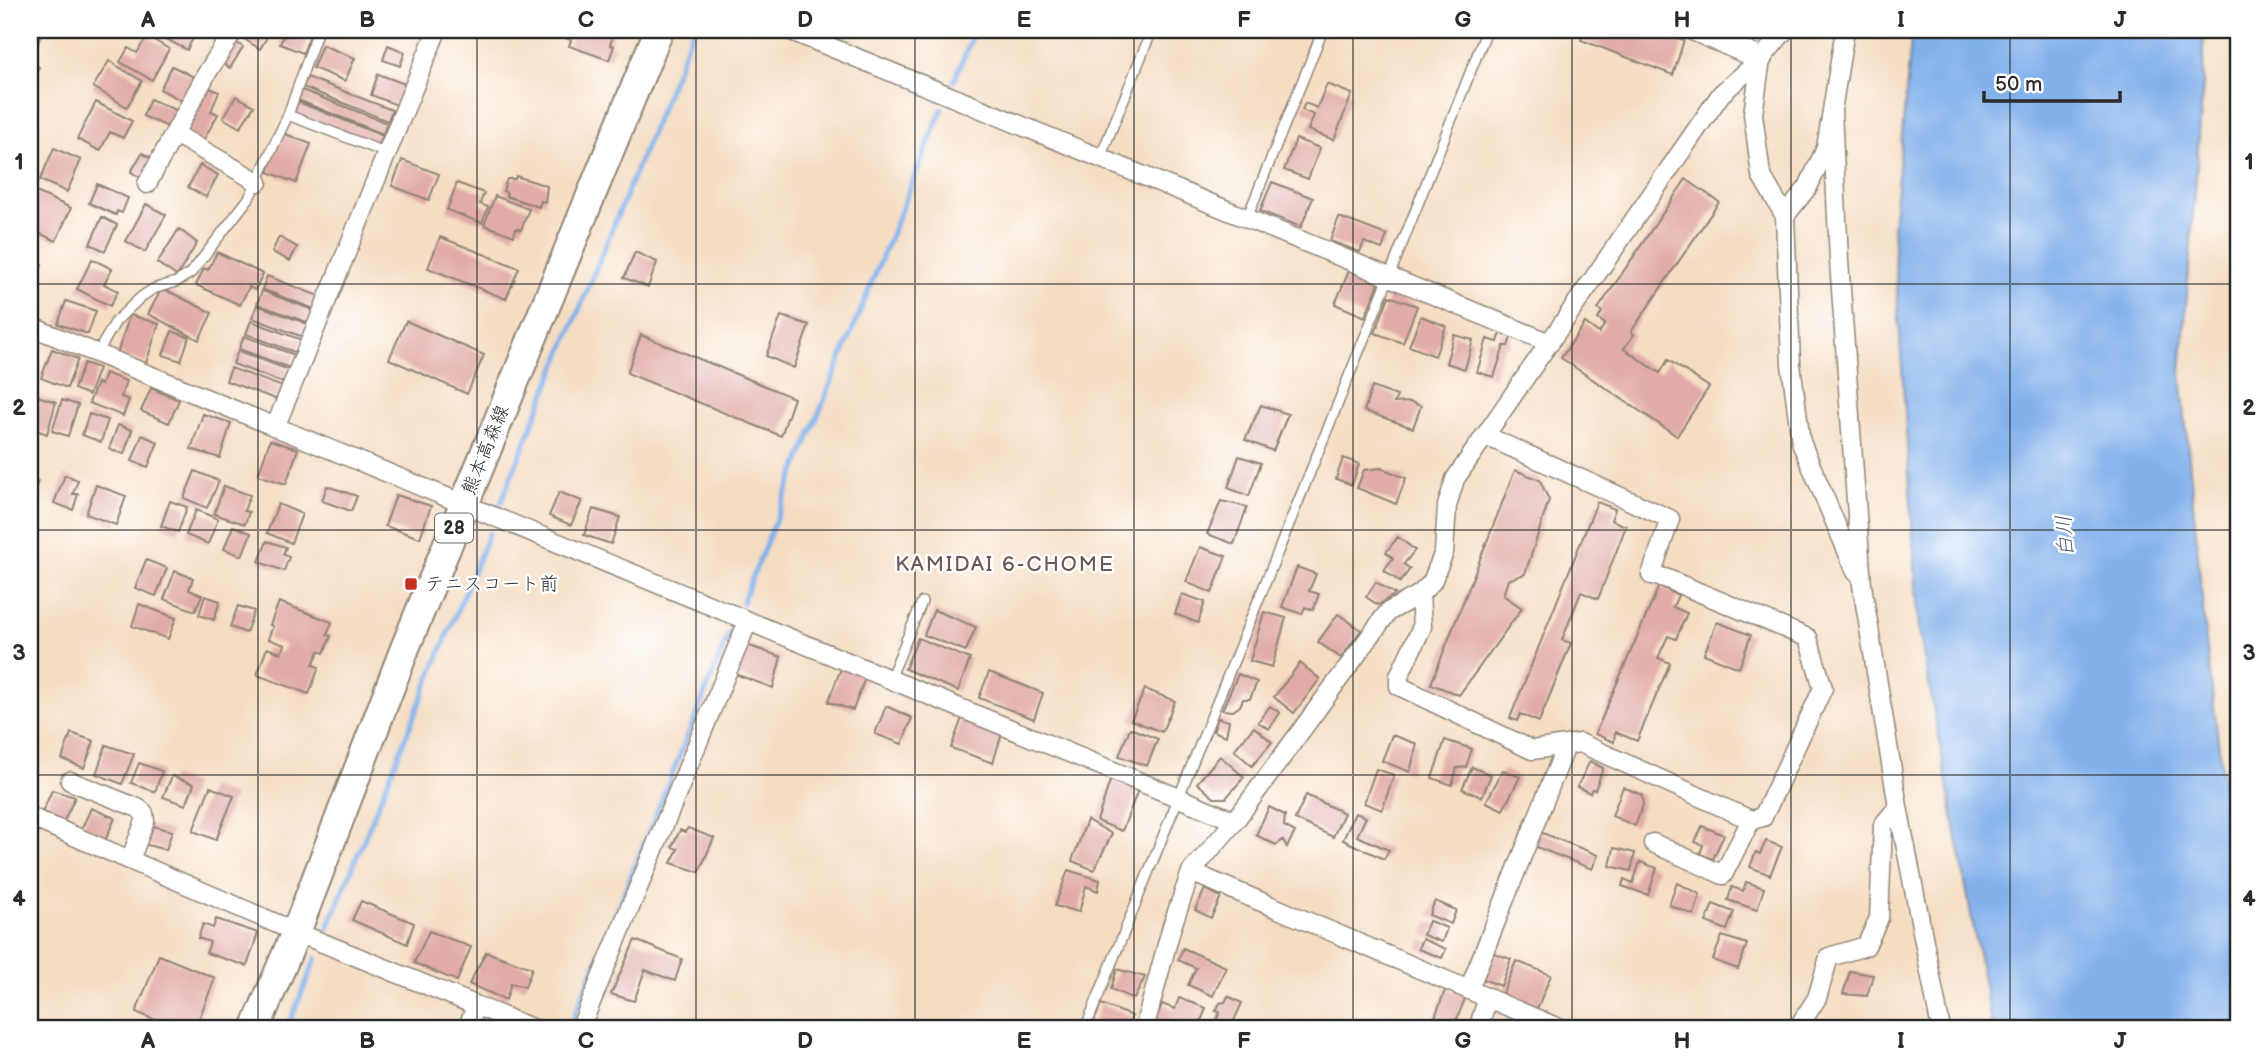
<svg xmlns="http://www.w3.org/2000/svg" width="2268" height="1059" font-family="'Balsamiq Sans','Klee One',sans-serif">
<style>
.water{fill:#81b0eb;stroke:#566e8b;stroke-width:2}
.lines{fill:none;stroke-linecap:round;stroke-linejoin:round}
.stream{stroke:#81b0eb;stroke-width:5}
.building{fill:#e1aba7}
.service-casing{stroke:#908476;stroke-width:12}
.minor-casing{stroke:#908476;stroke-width:21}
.tertiary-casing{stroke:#908476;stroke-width:24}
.primary-casing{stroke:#908476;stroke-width:32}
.service{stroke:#fff;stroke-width:9}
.minor{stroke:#fff;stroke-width:18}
.tertiary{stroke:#fff;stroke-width:21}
.primary{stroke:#fff;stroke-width:28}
.grid{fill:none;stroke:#2b2b2b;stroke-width:2;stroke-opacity:0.55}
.poi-dot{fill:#c8321e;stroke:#fff;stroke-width:2.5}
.labels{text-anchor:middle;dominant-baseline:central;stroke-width:5;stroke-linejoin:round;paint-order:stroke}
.shield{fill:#fff;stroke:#6b6b6b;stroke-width:2}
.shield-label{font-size:18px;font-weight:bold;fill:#2b2b2b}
.street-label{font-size:19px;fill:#2b2b2b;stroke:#fff}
.poi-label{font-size:19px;fill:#2b2b2b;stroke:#fff;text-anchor:start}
.water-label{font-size:21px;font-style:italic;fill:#495a6e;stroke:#fff}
.neighbourhood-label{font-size:21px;letter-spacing:2px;fill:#6b5856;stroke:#fff}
.neatline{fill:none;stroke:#2b2b2b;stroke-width:2.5}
.grid-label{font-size:23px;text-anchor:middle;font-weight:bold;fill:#2b2b2b}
</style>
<rect width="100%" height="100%" fill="#fff"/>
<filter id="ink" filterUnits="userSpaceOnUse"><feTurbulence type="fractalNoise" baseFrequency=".0143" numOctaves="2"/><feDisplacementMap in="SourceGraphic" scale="14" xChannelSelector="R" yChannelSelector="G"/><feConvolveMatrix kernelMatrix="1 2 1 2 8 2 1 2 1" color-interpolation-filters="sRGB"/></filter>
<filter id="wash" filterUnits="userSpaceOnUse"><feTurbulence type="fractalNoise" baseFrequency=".00686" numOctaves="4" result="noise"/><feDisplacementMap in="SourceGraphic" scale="28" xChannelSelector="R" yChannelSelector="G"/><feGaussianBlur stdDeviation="1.57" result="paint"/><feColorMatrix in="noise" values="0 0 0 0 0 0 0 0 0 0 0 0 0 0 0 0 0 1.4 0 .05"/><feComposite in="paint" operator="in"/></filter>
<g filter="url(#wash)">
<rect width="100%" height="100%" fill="#f5ddc2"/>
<path class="water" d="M1912 30H2204L2203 83 2181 373 2206 641 2227 814 2238 862V1029H1992L1919 630 1893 228Z"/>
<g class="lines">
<path class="stream" d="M954 81 975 30
M501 502 693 30
M742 603 942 109
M327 930 489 533
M287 1029 316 958
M569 1029 730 631"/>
</g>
<g id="blocks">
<path class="building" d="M30 30 42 31 35 52 30 50Z
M165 30H197L187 50 162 37Z
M245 30H271L260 49 241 37Z
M286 30H312L303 53 280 44Z
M552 30H615L610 45 614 46 609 60 569 46 571 40 551 33Z
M1585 30H1652L1684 40 1673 75 1581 40Z
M147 36 169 49 152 80 120 62 128 48 137 53Z
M232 40 243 47 230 68 219 61Z
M322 45 355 58 345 81 313 68Z
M388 45 405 52 400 66 383 60Z
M109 61 142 81 127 107 93 87Z
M30 63 39 67 36 76 30 74Z
M172 66 196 78 184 102 160 89Z
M378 74 405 84 397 105 371 95Z
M307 77 392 110 388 121 303 87Z
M1327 84 1352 94 1334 140 1308 130 1314 115 1302 110 1305 103 1317 108Z
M203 85 219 92 211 111 218 114 202 143 188 137 190 132 180 127Z
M302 90 387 123 383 134 298 100Z
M236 96 254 106 240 128 223 118Z
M150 99 178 111 170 128 143 116Z
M96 102 132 121 123 138 110 132 100 151 77 139Z
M298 102 383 136 378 147 293 113Z
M283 133 311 144 296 183 268 172Z
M1296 139 1320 148 1308 179 1284 170Z
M54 148 81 160 67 192 40 180Z
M142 153 153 159 141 178 131 172Z
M402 160 439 174 429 200 392 186Z
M200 165 218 175 206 197 188 187Z
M516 176 547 186 545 202 541 201 539 207 506 196 507 193 503 191 507 179H515Z
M1686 179 1719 202 1631 332 1634 334 1624 349 1660 373 1668 360 1709 387 1677 436 1561 358 1585 323 1599 333 1605 324 1598 319 1602 312 1598 309Z
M1272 182 1313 198 1301 227 1260 211Z
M457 183 484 193 480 204 488 207 482 223 447 210Z
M97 184 128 198 122 213 117 211 116 215 89 203Z
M32 190 71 208 56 241 30 229 37 214 30 211V196Z
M495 196 529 209 521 230 516 228 514 236 484 225Z
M146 204 166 215 145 252 126 241Z
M102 217 117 225 105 251 90 244Z
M1339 217 1387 235 1382 249 1364 242 1360 252 1330 241Z
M179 229 197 243 177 276 157 263Z
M279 237 297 247 290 261 272 252Z
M440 237 519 268 506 299 428 268Z
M217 252 263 274 255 290 249 287 240 305 196 285 204 268 208 270Z
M635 252 657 262 648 287 624 278Z
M92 259 112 269 104 284 118 291 110 306 77 289Z
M30 260 42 264 38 274 30 271Z
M1350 268 1380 281 1365 317 1335 304Z
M267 276 319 296 314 309 262 289Z
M162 288 212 313 199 340 148 314Z
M262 291 313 310 309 323 257 304Z
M1389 296 1417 306 1403 343 1375 333Z
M66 301 96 311 88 334 58 324Z
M257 305 308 324 303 337 252 318Z
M130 315 159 324 146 363 117 354Z
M781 316 809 325 794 368 766 356Z
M1421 316 1446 326 1435 356 1409 346Z
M251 321 302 340 297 353 246 334Z
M406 321 484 355 467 394 389 359Z
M172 331 189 337 181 361 163 355Z
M1501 332 1512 335 1508 346H1504L1494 377 1477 372 1487 339 1498 342Z
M641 335 794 398 781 436 627 373Z
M1454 335 1473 340 1465 369 1446 363Z
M244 336 295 355 290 368 239 349Z
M52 349 78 359 67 388 41 378Z
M238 351 289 370 284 383 233 364Z
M84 363 99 368 89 395 74 389Z
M231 368 283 387 278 400 226 381Z
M105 373 126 381 121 397 129 400 123 416 89 403 97 383 101 385Z
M1372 387 1397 396 1394 403 1410 402 1421 406 1413 428 1364 411Z
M151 388 179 400 169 423 141 411Z
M37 396 56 402 47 434 30 428V419Z
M62 400 78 405 68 436 52 431Z
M1261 405 1288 414 1273 451 1245 440Z
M89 414 108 420 101 442 82 435Z
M203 414 231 423 220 458 191 449Z
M118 425 132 430 124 454 109 449Z
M142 435 158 442 148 467 132 461Z
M270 440 298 449 286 484 258 475Z
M1239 456 1261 463 1249 496 1228 488Z
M1343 458 1359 464 1352 485 1336 479Z
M1381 468 1406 478 1396 504 1357 488 1364 470Z
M1515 470 1540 480 1549 500 1525 574 1508 580 1503 595 1522 608 1459 695 1431 684Z
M195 471 219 481 207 508 184 498Z
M65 475 78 480 73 494H78L73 510 54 503Z
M30 478 38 481 34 492 30 490Z
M96 485 126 496 116 525 86 514Z
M224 486 250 495 244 511 249 512 245 524 214 514Z
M327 486 357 496 351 511 322 501Z
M559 492 582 501 571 525 549 516Z
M396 495 431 506 420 538 385 526Z
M170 501 187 507 178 532 161 526Z
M1221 501 1247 507 1234 544 1207 534Z
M1597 502 1615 509 1611 520 1626 526 1598 599 1581 592 1562 640 1571 643 1539 722 1520 714 1517 721 1510 718Z
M278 504 302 514 291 543 267 533Z
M593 509 620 517 611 544 584 535Z
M196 510 218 519 208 544 186 535Z
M233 526 251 533 242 556 224 549Z
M1398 537 1415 550 1404 564 1410 569 1400 582 1384 570 1393 558 1386 552Z
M267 541 286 547 283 554 289 557 284 571 259 562Z
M1200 547 1226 556 1212 593 1186 582Z
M146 560 167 568 156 596 135 588Z
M1297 567 1316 574 1309 591 1319 594 1313 610 1305 607 1302 614 1282 607Z
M175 571 193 578 189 590 202 595 195 611 164 599Z
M1376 582 1395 594 1378 605 1366 597Z
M1659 586 1678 595 1673 607 1687 613 1676 639 1668 636 1658 658 1670 663 1637 741 1615 732 1614 742 1595 734Z
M1182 594 1205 602 1198 623 1175 614Z
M205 596 220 601 214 620 199 615Z
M279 602 332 622 327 635 331 636 324 653 319 651 313 665 319 667 309 694 257 675 267 648 281 653 285 645 268 639 273 626 270 625Z
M139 604 176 618 168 639 132 626Z
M238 606 254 611 246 633 230 627Z
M934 610 976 627 966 651 924 635Z
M1264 612 1286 618 1272 667 1250 661Z
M1338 614 1361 630 1341 658 1318 642Z
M1717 622 1751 635 1739 668 1704 654Z
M918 638 970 659 958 691 905 669Z
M744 644 781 657 773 688 732 673Z
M1300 663 1320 679 1294 713 1274 697Z
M842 666 866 675 853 710 828 702Z
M989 672 1043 693 1034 719 979 698Z
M1238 674 1257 682 1250 699H1243L1240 706 1233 711 1222 710Z
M1145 689 1175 701 1162 732 1131 720Z
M886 706 912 718 902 744 875 734Z
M1270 706 1280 713 1269 729 1258 722Z
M962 718 1002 733 993 763 951 748Z
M1218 718 1229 721 1226 736 1213 731Z
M1254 727 1272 742 1252 766 1234 750Z
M1130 728 1158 739 1147 766 1119 756Z
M71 733 94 741 84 768 62 759Z
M1392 735 1417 744 1410 772 1382 761Z
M1445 740 1472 749 1466 767 1457 768 1452 785 1432 778Z
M106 745 134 754 122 784 96 774Z
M1220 756 1244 777 1226 798H1214L1197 783Z
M1590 761 1603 768 1595 790 1592 789 1590 793 1577 787Z
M139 763 162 771 155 792 131 783Z
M1472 767 1491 775 1482 797 1462 789Z
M1376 769 1394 775 1382 810 1364 803Z
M1503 770 1520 777 1503 810 1486 802Z
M172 776 194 784 186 805 163 797Z
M1111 778 1138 790 1122 831 1097 821Z
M210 787 234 796 216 840 193 831Z
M1623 787 1642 795 1643 805 1635 826 1612 816Z
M52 790 75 797 63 823 42 813Z
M1306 795 1344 813 1333 837 1295 819Z
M1269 807 1285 815 1284 826 1295 832 1287 847 1283 840 1276 845 1256 835Z
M91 808 115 818 105 841 81 830Z
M1355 813 1366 817 1357 836 1389 850 1384 859 1343 840Z
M1087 820 1112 834 1094 870 1072 861Z
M149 825 172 831 166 850 144 844Z
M1702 826 1724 835 1713 859 1700 854 1703 845 1695 842Z
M688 828 714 838 699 872 671 863 678 849 672 847 680 830 685 832Z
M1540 832 1598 855 1592 869 1534 846Z
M1766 841 1782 847 1770 875 1750 867 1756 852 1760 854Z
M1614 848 1635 853 1631 871 1610 866Z
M1640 862 1657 868 1648 895 1622 886 1624 879 1633 883Z
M1068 870 1100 880 1098 891 1086 886 1079 912 1055 906Z
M1746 882 1764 888 1757 910 1728 900 1732 887 1743 891Z
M1677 883 1700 894 1694 915 1669 905Z
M1205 889 1221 897 1211 918 1195 910Z
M361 901 414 923 407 944 352 920Z
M1435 901 1456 910 1451 924 1429 915Z
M1713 904 1734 912 1727 930 1706 922Z
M216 919 258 933 247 966 206 953 210 942 198 938 203 924 213 928Z
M1429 921 1447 928 1442 942 1423 935Z
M429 931 471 947 457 981 414 963Z
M1722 936 1747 944 1738 969 1713 960Z
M1422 939 1446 949 1442 958 1418 949Z
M635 940 682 959 675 981 645 970 634 1001 611 994Z
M1183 948 1226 967 1213 996 1188 985 1196 968 1178 960Z
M486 952 532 968 525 987 511 983 506 1000 469 984Z
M1491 952 1511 959 1501 986 1482 979Z
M159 955 215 978 195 1029H176L136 1012Z
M1516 961 1551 975 1537 1009 1502 995Z
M1117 969 1145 977 1134 999 1111 989Z
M1850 971 1873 975 1867 996 1843 994Z
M1446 988 1466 996 1455 1024 1435 1017Z
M1228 996 1242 1003 1230 1029H1217L1219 1026 1215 1024 1220 1012 1216 1011 1220 1003 1225 1002Z
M1179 998 1206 1008 1198 1029H1174L1155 1022 1162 1004 1175 1009Z
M1101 1004 1132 1016 1126 1029H1091Z
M1487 1020 1517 1028V1029H1484Z"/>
</g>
</g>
<g filter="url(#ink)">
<use href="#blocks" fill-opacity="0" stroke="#908476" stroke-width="2"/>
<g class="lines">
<g class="service-casing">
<path id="service" d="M288 115 387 153
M1100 158 1152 30
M1247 218 1323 30
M98 352 116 321 141 297 153 289 176 282 191 273 249 198 288 115 318 30
M890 679 922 602
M1085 1029 1389 277 1487 30"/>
</g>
<g class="minor-casing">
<path id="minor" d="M789 30 1550 343
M1785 30 1761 59 1753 114 1761 175 1785 216
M1845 30 1826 148 1808 187 1785 216 1791 364 1801 442 1856 572
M1832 110 1839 261 1862 585 1898 807 1941 1029
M175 134 258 182
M147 184 207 73 234 30
M30 326 1235 821
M276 425 437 30
M1420 594 1422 627 1399 676V686L1532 750 1580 743 1751 820 1763 817 1823 688 1808 638 1665 578 1651 575 1670 519 1486 436
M70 781 138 808 144 813 145 821 130 860
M30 817 296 932 534 1029
M1653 843 1723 875 1751 820
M1191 872 1561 1029
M1469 989 1566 746
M467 1029 476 1006
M580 1029 748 621
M1144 1029 1172 926 1191 872 1235 821 1388 612 1420 594 1432 582 1444 552 1447 506 1455 479 1721 94 1761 59
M1478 1029 1488 997
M1797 1029 1817 998 1829 957 1866 946 1879 918 1883 825 1898 807"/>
</g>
<g class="tertiary-casing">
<path id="tertiary" d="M1694 30 1761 59"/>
</g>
<g class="primary-casing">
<path id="primary" d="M255 1029 296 932 405 648 659 30"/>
</g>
<use href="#service" class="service"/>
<use href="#minor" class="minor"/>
<use href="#tertiary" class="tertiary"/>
<use href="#primary" class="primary"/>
</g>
</g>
<path class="grid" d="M258 30V1029M477 30V1029M696 30V1029M915 30V1029M1134 30V1029M1353 30V1029M1572 30V1029M1791 30V1029M2010 30V1029M30 284H2238M30 530H2238M30 775H2238"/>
<rect class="poi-dot" x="404" y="577" width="14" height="14" rx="3.5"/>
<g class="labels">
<rect class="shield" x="435" y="513.5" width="38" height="29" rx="5"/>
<g class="shield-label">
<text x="454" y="528">28</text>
</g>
<g class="street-label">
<text transform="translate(486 450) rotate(-68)">熊本高森線</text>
</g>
<g class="poi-label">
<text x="425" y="584">テニスコート前</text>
</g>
<g class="water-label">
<text transform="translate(2065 536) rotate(-94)">白川</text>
</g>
<g class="neighbourhood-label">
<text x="1005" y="564">KAMIDAI 6-CHOME</text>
</g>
</g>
<rect width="2268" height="1059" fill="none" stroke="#fff" stroke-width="77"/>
<path d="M1984 91v10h136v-10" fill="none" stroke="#2b2b2b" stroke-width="3.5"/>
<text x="1995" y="91" font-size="21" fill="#2b2b2b" stroke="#ffffff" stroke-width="5" paint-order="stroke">50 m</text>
<rect x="38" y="38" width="2192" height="982" class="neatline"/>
<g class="grid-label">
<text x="148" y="27">A</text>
<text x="367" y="27">B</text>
<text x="586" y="27">C</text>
<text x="805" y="27">D</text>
<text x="1024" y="27">E</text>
<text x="1244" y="27">F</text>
<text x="1463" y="27">G</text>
<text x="1682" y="27">H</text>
<text x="1901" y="27">I</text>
<text x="2120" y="27">J</text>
<text x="19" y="169">1</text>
<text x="2249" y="169">1</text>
<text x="19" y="415">2</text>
<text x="2249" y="415">2</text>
<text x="19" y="660">3</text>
<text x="2249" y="660">3</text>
<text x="19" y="906">4</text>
<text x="2249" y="906">4</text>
<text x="148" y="1048">A</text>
<text x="367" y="1048">B</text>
<text x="586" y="1048">C</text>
<text x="805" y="1048">D</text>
<text x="1024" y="1048">E</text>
<text x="1244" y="1048">F</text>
<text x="1463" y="1048">G</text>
<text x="1682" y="1048">H</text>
<text x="1901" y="1048">I</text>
<text x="2120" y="1048">J</text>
</g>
</svg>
